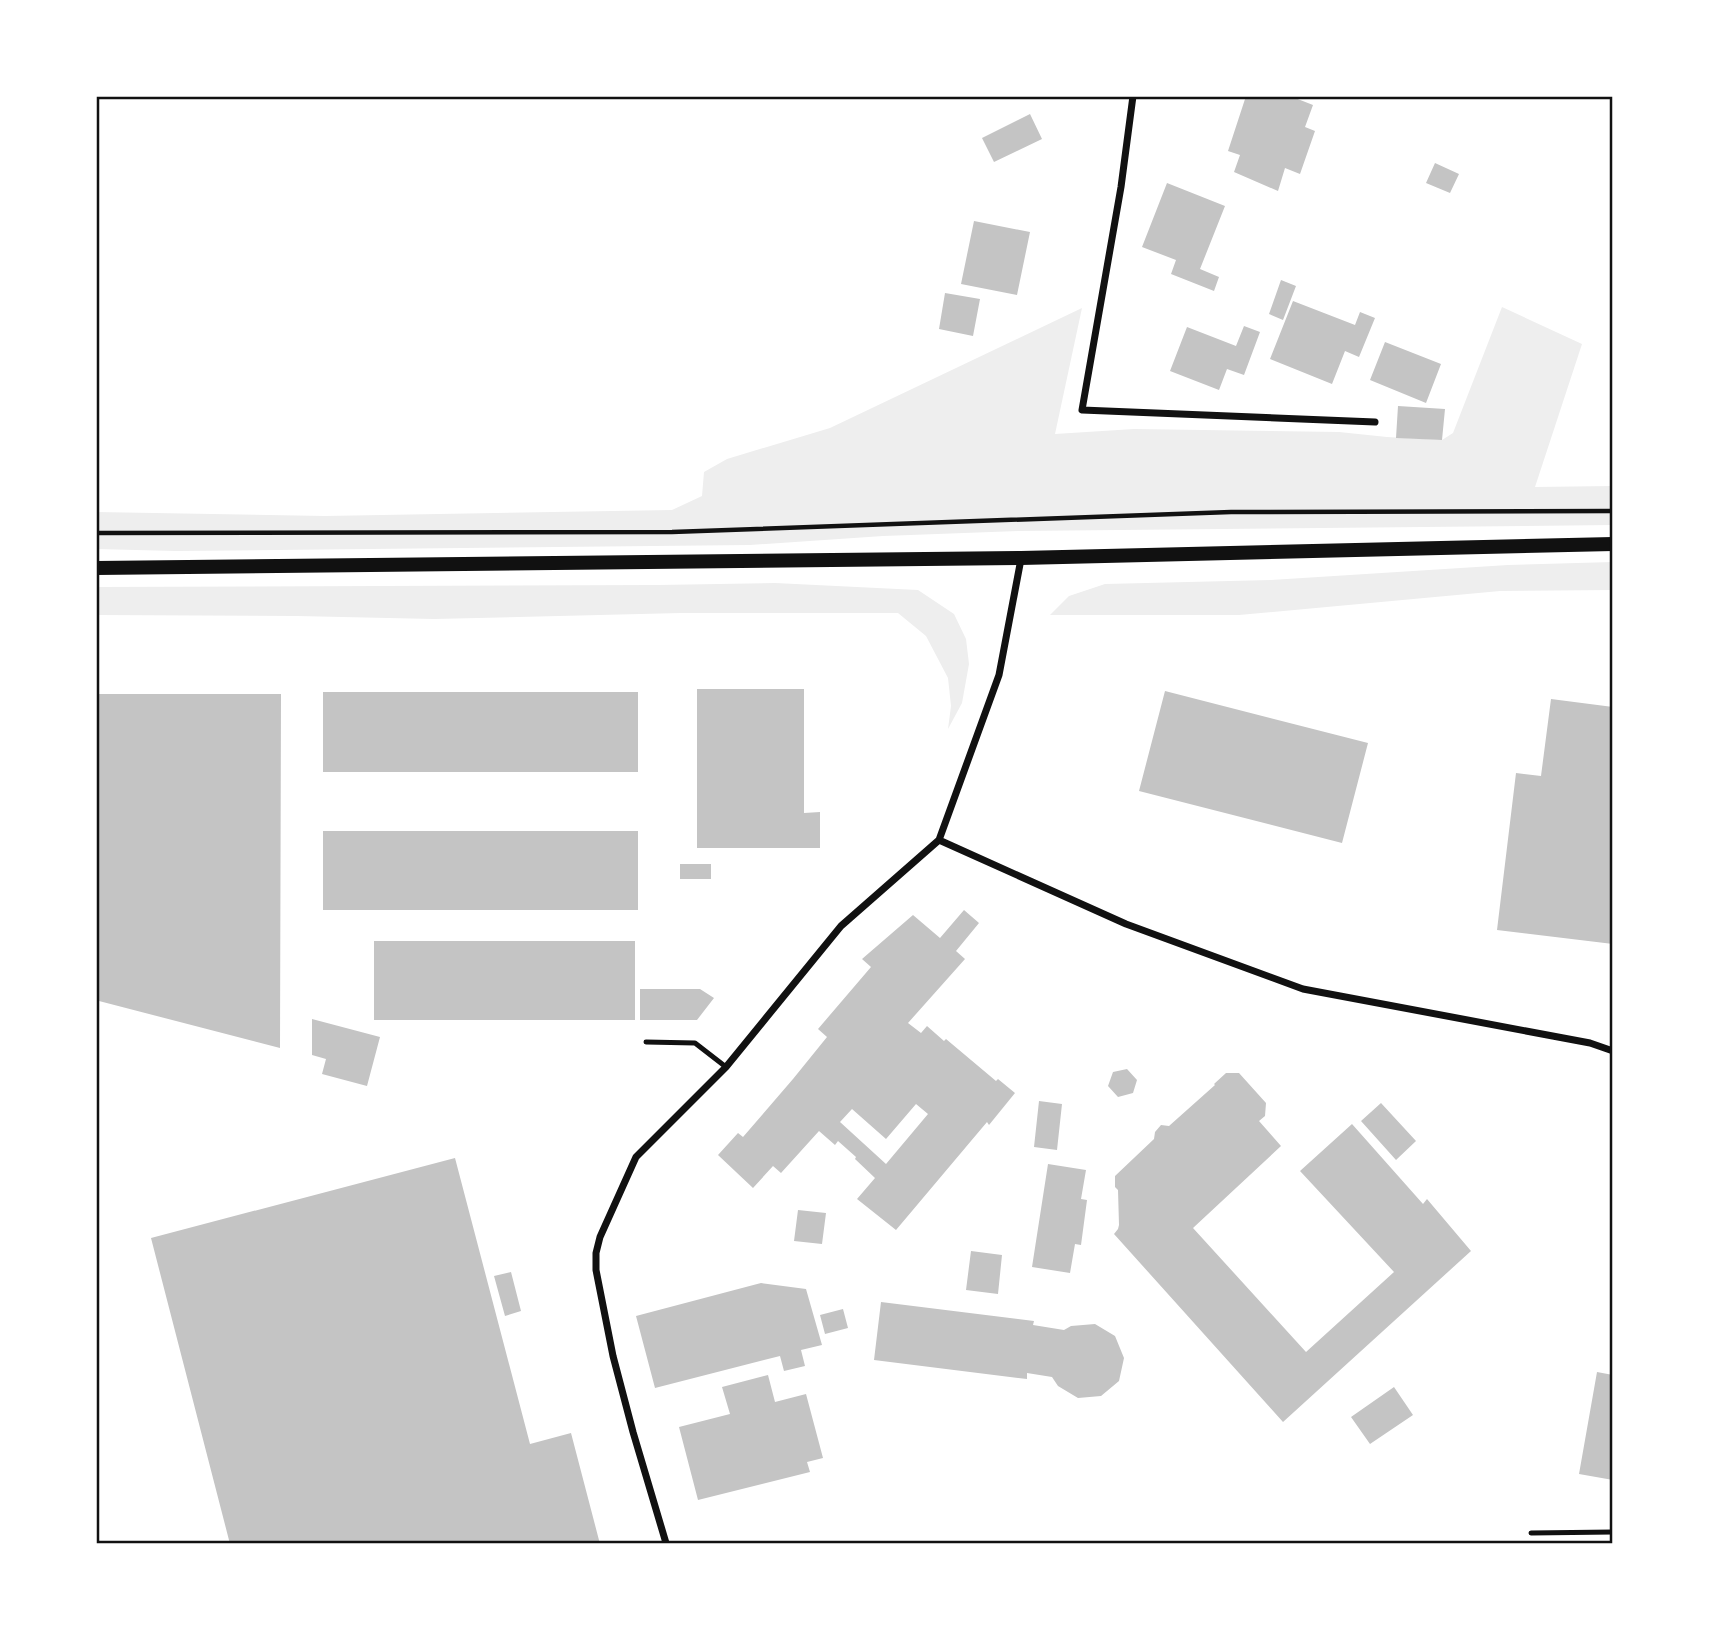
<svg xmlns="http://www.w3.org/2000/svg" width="1709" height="1640" font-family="Jost,sans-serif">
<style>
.green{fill:#eee}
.building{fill:#c4c4c4;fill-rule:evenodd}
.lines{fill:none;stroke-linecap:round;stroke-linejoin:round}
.path{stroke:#111;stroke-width:4.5}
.service{stroke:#111;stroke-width:5}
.minor{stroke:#111;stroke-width:7}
.secondary{stroke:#111;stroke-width:14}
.neatline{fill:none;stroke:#111;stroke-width:2.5}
</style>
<rect width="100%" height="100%" fill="#fff"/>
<path class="green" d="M1502 307 1582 344 1535 487 1613 486V525L1018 531 883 536 750 545 176 551 96 549V512L325 516 672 510 702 496 704 472 727 459 830 428 1082 308 1055 434 1134 429 1339 432 1387 437 1442 440 1453 433Z
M1613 562V590L1500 591 1239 615H1050L1069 596 1105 584 1271 580 1508 565Z
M775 583 918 590 954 614 966 639 969 664 962 703 948 729 951 706 948 678 926 636 898 613H681L434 619 297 616 96 615V587L658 585Z"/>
<path class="building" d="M1246 96H1290L1313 105 1305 127 1315 131 1300 174 1285 168 1278 191 1234 172 1240 155 1228 151Z
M1030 114 1042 139 994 162 982 138Z
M1435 163 1459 174 1450 193 1426 183Z
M1167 183 1225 206 1200 269 1219 277 1214 291 1171 274 1176 260 1142 247Z
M974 221 1030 232 1017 295 961 284Z
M1281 280 1296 286 1283 320 1269 314Z
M945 293 980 299 973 336 939 329Z
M1293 301 1355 325 1360 312 1375 318 1359 357 1345 351 1332 384 1270 359Z
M1244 326 1260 332 1244 375 1227 369 1219 390 1170 371 1187 327 1236 346Z
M1385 342 1441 364 1426 403 1370 380Z
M1398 406 1445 409 1442 440 1396 438Z
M697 689H804V813L820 812V848H697Z
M1165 691 1368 743 1342 843 1139 791Z
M323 692H638V772H323Z
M99 694H281L280 1048 99 1001Z
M1551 699 1613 707V944L1497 930 1516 773 1541 776Z
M323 831H638V910H323Z
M680 864H711V879H680Z
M964 910 979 923 956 951 965 959 908 1023 921 1033 927 1026 944 1041 946 1039 996 1081 998 1079 1015 1093 989 1125 987 1122 896 1230 857 1199 875 1178 855 1159 856 1157 838 1141 835 1145 819 1131 781 1173 773 1166 753 1188 718 1155 738 1133 743 1137 793 1079 827 1037 818 1029 871 967 862 959 913 915 940 938ZM916 1104 928 1114 886 1164 840 1122 852 1109 886 1139Z
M374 941H635V1020H374Z
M640 989H700L714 998 697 1020H640Z
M312 1019 380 1037 367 1086 322 1074 326 1059 312 1055Z
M1127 1069 1137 1080 1133 1093 1118 1097 1108 1086 1113 1072Z
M1226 1073H1239L1266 1103 1265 1116 1259 1121 1281 1146 1193 1228 1306 1352 1394 1272 1300 1171 1352 1124 1423 1204 1427 1199 1471 1251 1283 1422 1114 1234 1118 1229 1119 1225 1118 1190 1115 1187V1176L1154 1139 1155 1132 1161 1125 1169 1126 1215 1085 1214 1084Z
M1039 1101 1062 1104 1057 1150 1034 1147Z
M1381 1103 1416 1141 1396 1160 1361 1121Z
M455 1158 530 1444 571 1433 600 1544H230L151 1238Z
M1048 1164 1086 1170 1081 1199 1087 1200 1081 1245 1075 1244 1070 1273 1032 1267Z
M798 1210 826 1213 822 1244 794 1241Z
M971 1251 1002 1255 998 1294 966 1290Z
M511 1272 521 1311 505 1316 494 1276Z
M761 1283 806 1289 822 1345 801 1350 805 1366 784 1371 780 1356 655 1388 636 1316Z
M881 1302 1034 1321 1033 1325 1064 1330 1071 1326 1095 1324 1115 1336 1124 1358 1119 1381 1101 1396 1078 1398 1058 1386 1052 1377 1027 1373V1379L874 1360Z
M843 1309 848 1328 825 1334 820 1315Z
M1597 1372 1613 1375V1480L1579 1474Z
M768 1375 775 1402 806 1394 823 1458 807 1462 810 1472 698 1500 679 1427 730 1414 722 1387Z
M1394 1387 1413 1415 1370 1444 1351 1417Z"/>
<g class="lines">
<path class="path" d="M96 533 672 532 1231 512 1613 511"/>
<path class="service" d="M646 1042 695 1043 726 1067
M1531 1533 1613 1532"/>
<path class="minor" d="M1133 96 1121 187 1082 410 1375 422
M939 840 1126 924 1303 989 1590 1043 1613 1051
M666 1543 633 1432 613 1356 596 1270V1253L600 1237 636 1157 726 1067 841 926 939 840 999 675 1021 559"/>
<path class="secondary" d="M96 568 1021 558 1613 544"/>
</g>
<rect width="1709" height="1640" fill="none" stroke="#ffffff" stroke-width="196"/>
<rect x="98" y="98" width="1513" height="1444" class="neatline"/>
</svg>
